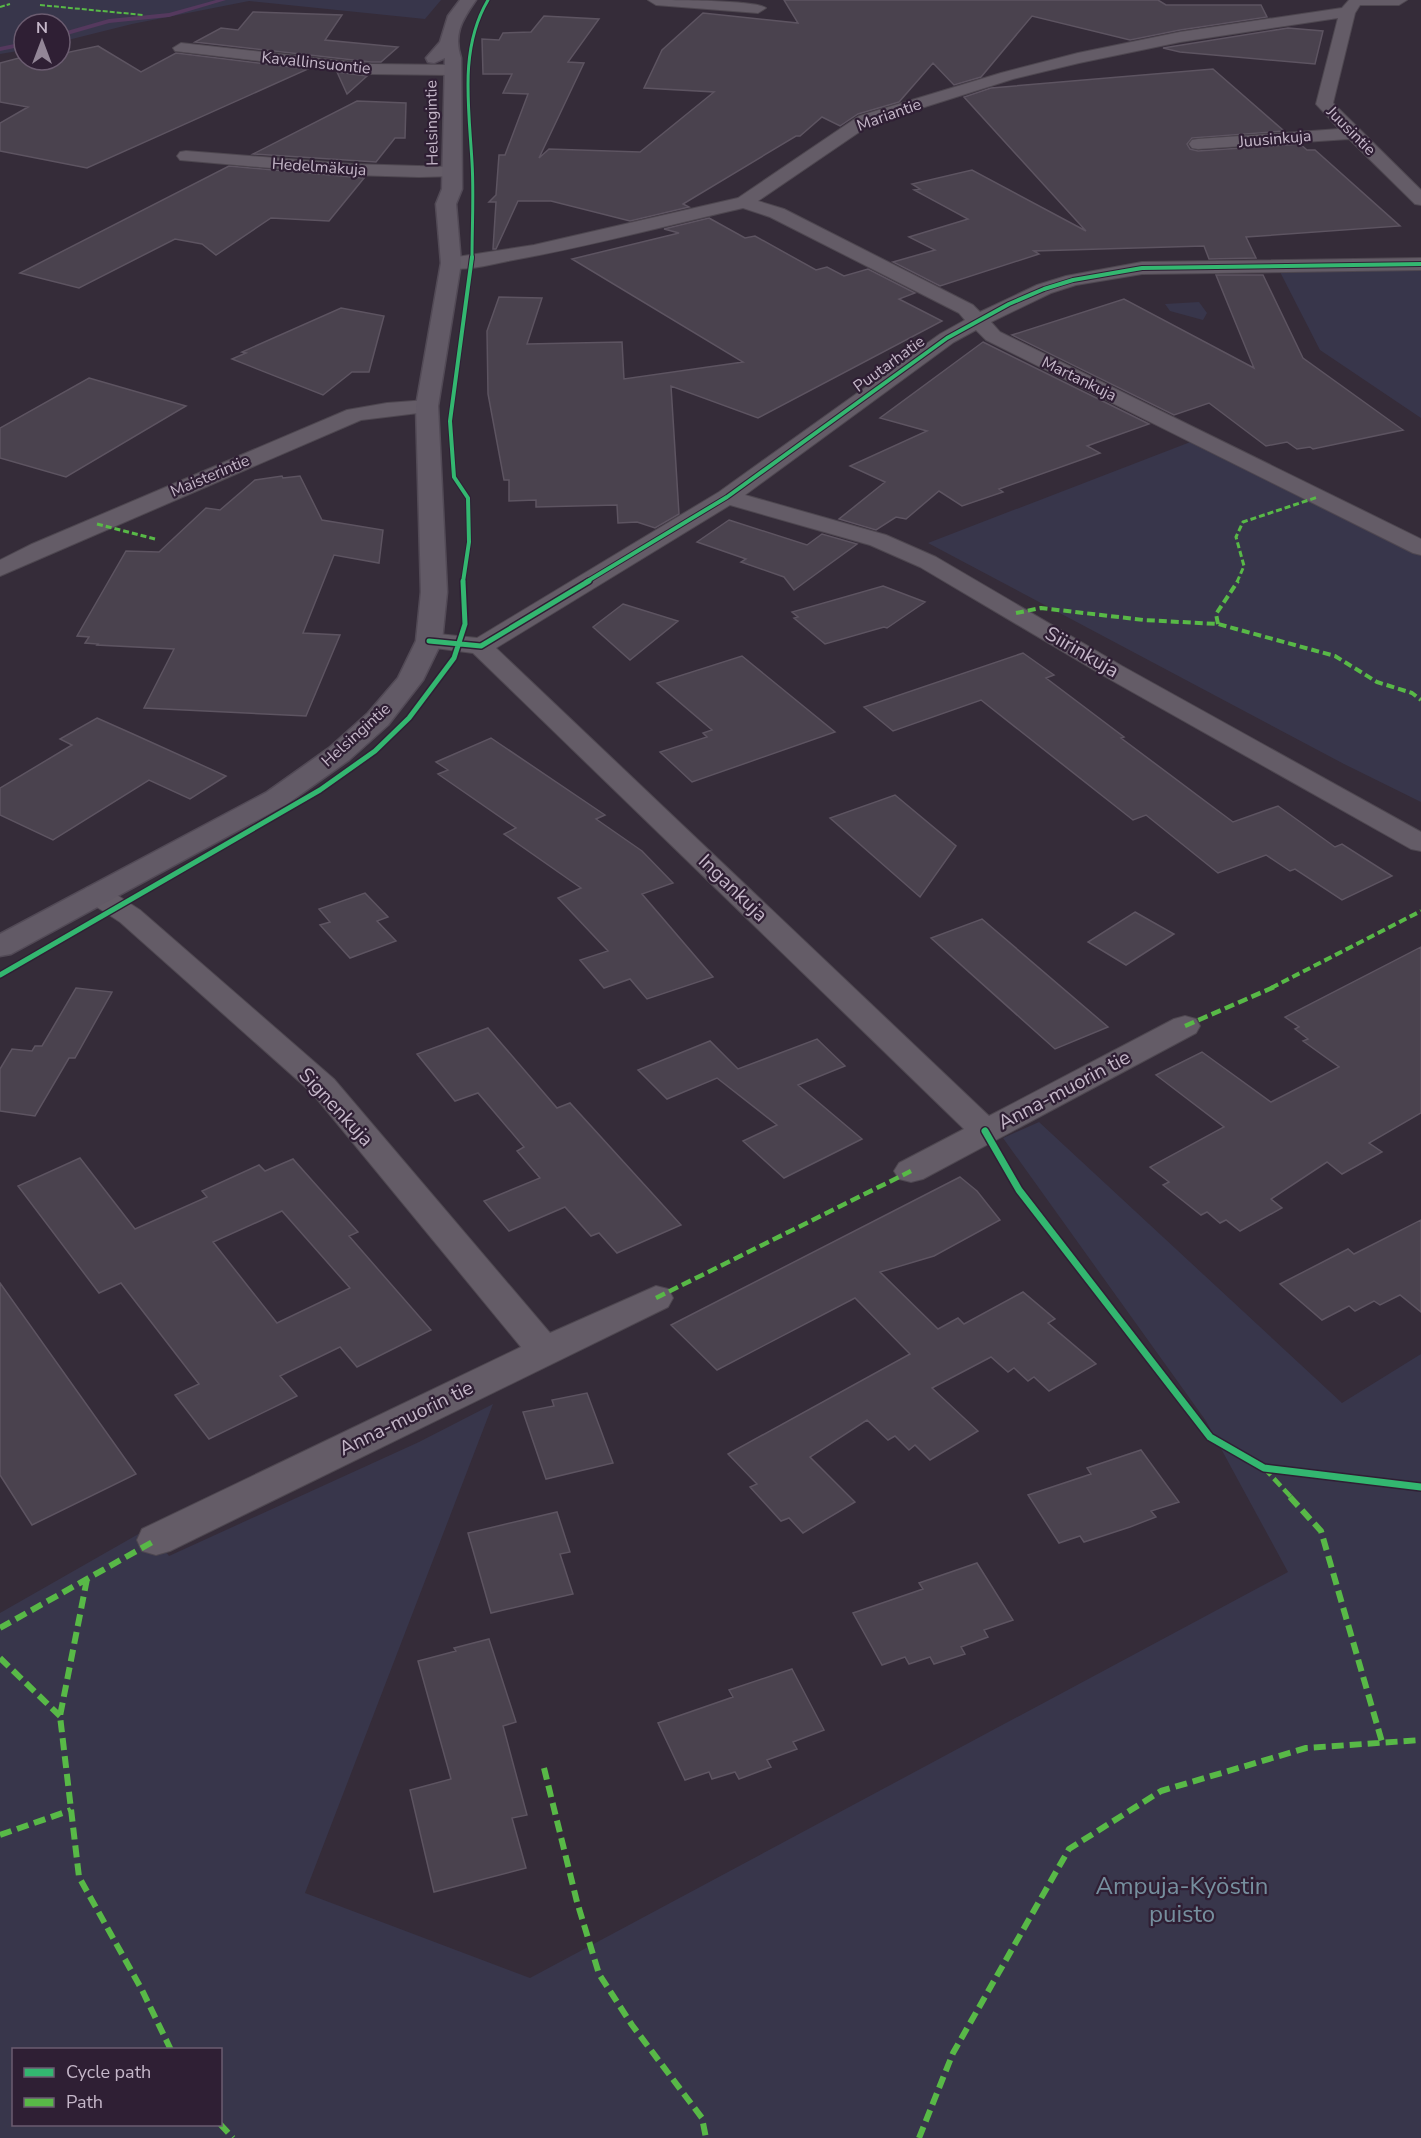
<svg xmlns="http://www.w3.org/2000/svg" width="1421" height="2138" font-family="'Nunito Sans',sans-serif">
<style>
.green{fill:#38364b;fill-rule:evenodd}
.lines{fill:none;stroke-linecap:round;stroke-linejoin:round}
.stream{fill:#55395e;fill-rule:evenodd}
.building{fill:#4a424e;stroke:#5d5461;stroke-width:1.5;fill-rule:evenodd}
.street-casing{stroke:#4e4750;stroke-width:2}
.secondary-casing{stroke:#524a56;stroke-width:3}
.street{fill:#645c67;fill-rule:evenodd}
.secondary{fill:#625a66;fill-rule:evenodd}
.quiet-far4{stroke:#58b947;stroke-width:2;stroke-dasharray:5 2;stroke-linecap:butt}
.quiet-far3{stroke:#58b947;stroke-width:3;stroke-dasharray:6 3;stroke-linecap:butt}
.quiet-far2{stroke:#58b947;stroke-width:4;stroke-dasharray:8 4;stroke-linecap:butt}
.quiet-far1{stroke:#58b947;stroke-width:4.5;stroke-dasharray:10 4.5;stroke-linecap:butt}
.quiet{stroke:#58b947;stroke-width:6;stroke-dasharray:12 6;stroke-linecap:butt}
.cycleway-far3-casing{stroke:#2f1f34;stroke-width:5}
.cycleway-far2-casing{stroke:#2f1f34;stroke-width:6}
.cycleway-far1-casing{stroke:#2f1f34;stroke-width:8}
.cycleway-casing{stroke:#2f1f34;stroke-width:10}
.cycleway-far3{stroke:#33b770;stroke-width:3}
.cycleway-far2{stroke:#33b770;stroke-width:4}
.cycleway-far1{stroke:#33b770;stroke-width:5}
.cycleway{stroke:#33b770;stroke-width:7}
.labels{text-anchor:middle;dominant-baseline:central;stroke-width:4.5;stroke-linejoin:round;paint-order:stroke}
.far-street-label{font-size:16px;fill:#c5b7c9;stroke:#2f1f34}
.street-label{font-size:20px;fill:#c5b7c9;stroke:#2f1f34}
.near-park-label{font-size:24px;fill:#768f9e;stroke:#2f1f34}
</style>
<rect width="100%" height="100%" fill="#352c39"/>
<path class="green" d="M0 0H441L425 19 249 1 132 24 60 42V24H24V50L0 54Z
M1279 270 1421 271V418L1320 350Z
M1199 302 1207 313 1203 320 1170 311 1165 304Z
M1193 441 1421 556V802L1344 764 928 543Z
M1039 1122 1342 1403 1421 1354V2138H0V1613L149 1528 169 1556 419 1442 493 1404 305 1893 530 1978 1288 1572 1206 1421 1003 1138ZM14 2050H220V2124H14Z"/>
<g class="lines">
<path class="stream" d="M216 0H226L169 17 109 23 60 37V33L109 19 169 13Z
M24 42V46L0 51V47Z"/>
</g>
<path class="building" d="M784 0H1158L1166 5H1261L1267 17 1180 30 1130 40 1032 16 981 77 954 85 933 63 899 102 858 114 840 126 822 117 800 136H796L683 204 689 207 630 221 551 201H518L496 249H493L496 202H489L496 195 499 155H505L528 94 503 93 512 74H483L482 39 499 40 503 33 531 32 544 16 599 19 568 62 584 63 539 158 549 149 640 152 714 92 644 88 662 50 703 13 798 23Z
M253 12 342 15 325 40 398 47 381 62H371L195 42 221 28 238 30Z
M1288 28 1323 31 1315 64 1180 52 1163 48Z
M98 46 141 72 176 53 308 69 87 168 0 151V123L28 107 0 102V63L19 58 60 60V54Z
M1213 69 1284 131 1192 138 1187 144 1190 149 1198 151 1300 144 1307 150H1315L1400 226 1246 237 1256 258 1209 259 1204 246 1034 251 1039 254 940 286 893 262 935 250 909 237 968 219 914 190 920 189 912 184 972 170 1086 231 964 97 991 88Z
M337 72 367 76 347 94Z
M357 101 406 103 405 138H395L376 162 253 154Z
M229 166 364 178 329 221 271 218 216 255 202 244 175 239 79 288 20 273Z
M709 218 745 238 755 236 816 270 827 267 844 276 868 269 915 293 899 299 942 321 758 418 671 386 679 514 655 528 637 522 618 523 617 505 536 507V500L509 501V480H504L488 394 487 331 499 297 542 298 527 344 622 342 624 379 743 362 572 259 679 233 664 229Z
M1216 275H1263L1303 358 1403 430 1313 449 1310 447 1297 449 1287 442 1266 446 1209 403 1174 415 1012 335 1124 299 1254 368Z
M341 308 384 316 369 372H352L323 395 232 359 246 353 242 352Z
M983 342 1149 424 1087 446 1100 453 999 489 1003 492 962 506 939 491 906 519 896 517 876 530 839 519 885 482 850 466 927 431 880 418Z
M89 378 186 406 66 477 0 458V428Z
M282 476 283 478 300 476 322 520 383 530 379 563 334 555 303 633 340 635 306 716 144 708 174 649 97 645 98 644 85 643 89 637 77 636 126 551 159 552 206 508 220 510 255 480Z
M729 520 807 545 822 534 857 544 794 590 784 577 741 562 746 559 697 542Z
M883 586 925 602 887 628 884 627 825 644 794 618 798 617 792 612Z
M623 604 678 621 630 660 593 627Z
M1023 653 1054 675 1046 678 1124 737 1121 738 1233 822 1278 806 1335 847 1342 844 1392 876 1342 900 1295 869 1290 871 1266 855 1218 873 1146 815 1133 820 981 700 893 731 864 707Z
M742 656 835 732 692 782 660 752 707 737 703 733 712 730 657 683Z
M97 718 133 734 226 776 190 799 149 780 53 840 0 815V788L72 745 60 739Z
M491 738 605 815 596 819 642 851 673 883 642 894 713 977 647 999 630 979 604 988 580 960 608 951 558 898 581 888 504 834 516 828 438 774 448 770 436 762Z
M895 795 956 846 920 897 830 818Z
M365 893 388 917 377 921 396 941 350 958 320 925 330 922 319 909Z
M1135 912 1174 934 1126 965 1088 942Z
M982 919 1108 1027 1055 1049 931 938Z
M1421 947V1113L1369 1143 1382 1152 1342 1174 1327 1162 1271 1199 1282 1208 1240 1231 1226 1220 1220 1223 1207 1212 1201 1215 1163 1185 1169 1182 1150 1167 1224 1127 1156 1075 1202 1052 1271 1102 1339 1067 1303 1041 1308 1039 1295 1029 1299 1027 1285 1017Z
M76 988 112 992 75 1058H69L35 1116 0 1111V1069L12 1049 32 1051 35 1046H42Z
M488 1028 557 1108 570 1103 681 1225 617 1253 599 1233 591 1236 565 1207 509 1231 484 1201 540 1178 517 1151 524 1147 478 1093 455 1101 417 1054Z
M817 1039 845 1066 798 1085 862 1139 784 1178 743 1141 777 1125 717 1078 667 1099 638 1070 710 1041 738 1069Z
M80 1158 135 1229 207 1197 202 1191 259 1165 265 1171 293 1159 358 1232 349 1236 431 1330 357 1367 340 1347 280 1376 297 1396 209 1439 175 1395 199 1384 121 1283 99 1293 18 1186ZM282 1211 350 1288 277 1323 213 1242Z
M960 1177 977 1191 1000 1220 934 1256 880 1272 938 1329 958 1318 964 1324 1023 1292 1055 1319 1048 1323 1096 1364 1049 1391 1034 1377 1028 1381 1014 1368 1008 1372 991 1357 932 1388 978 1431 930 1460 915 1445 909 1450 895 1436 888 1440 867 1420 810 1457 855 1502 803 1533 789 1518 781 1521 750 1487 757 1484 728 1454 910 1354 855 1298 717 1370 671 1325Z
M1421 1220V1312L1400 1295 1380 1305 1374 1301 1355 1311 1349 1306 1322 1320 1280 1284 1348 1249 1354 1254Z
M0 1283 136 1474 32 1525 0 1475Z
M587 1393 613 1463 546 1479 523 1412 554 1406 552 1400Z
M1141 1450 1179 1502 1151 1511 1156 1517 1130 1527 1084 1542 1080 1536 1059 1543 1028 1495 1091 1474 1087 1468Z
M557 1512 570 1552 560 1554 573 1594 491 1613 468 1533Z
M977 1563 1013 1620 984 1630 988 1637 961 1647 965 1654 934 1664 930 1657 909 1664 905 1657 882 1665 853 1613 923 1589 919 1583Z
M489 1639 516 1722 503 1726 527 1815 512 1818 526 1868 434 1892 410 1790 451 1779 418 1661 456 1651 454 1648Z
M792 1669 824 1730 793 1742 797 1749 767 1760 771 1767 739 1779 735 1772 712 1779 709 1772 685 1780 658 1723 733 1697 729 1690Z"/>
<g class="lines">
<g class="street-casing">
<path id="street" d="M648 0C668 0 756 0 766 8L758 13 656 5Z
M1349 0H1407L1399 5H1360L1355 13 1333 103 1421 190V205L1415 204 1349 139 1198 149 1192 148 1189 144 1192 140 1198 139 1339 129 1316 104 1338 18 1180 42 1079 63 1013 79 871 124 758 201 784 209 973 305 980 312 1037 285 1066 276 1142 262 1421 258V270L1142 274 1076 285 1051 293 991 322 1000 332 1421 539V555L1413 553 986 340 976 330 954 342 745 495 886 535 936 557 1122 666 1421 832V851L1411 849 1104 676 920 567 870 545 730 505 496 648 989 1116 1174 1019 1185 1016 1196 1019 1200 1026 1196 1033 923 1179 911 1182 899 1179 894 1171 899 1163 964 1129 473 653 420 646 416 641 420 636 429 633 477 638 719 492 940 334 965 320 959 313 770 217 743 208C665 226 587 247 508 261 488 265 465 272 444 267L441 263 444 259 534 245 738 198 859 116 1001 73 1078 53 1180 32 1342 8Z
M181 43 371 64 451 65 459 70 451 75 371 74 175 51 173 48Z
M186 151 352 164 452 167 458 168 461 172 458 176 419 177 352 175 180 160 177 156 180 152Z
M427 400 435 401 438 406 435 411 361 420 0 576V560L32 544 347 410 387 403Z
M96 885 106 888 140 910 334 1079 550 1333 656 1286 668 1289 673 1298 668 1307 170 1551 156 1555 142 1551 137 1540 142 1529 521 1347 312 1093 120 922 86 900 82 894 86 888Z"/>
</g>
<g class="secondary-casing">
<path id="secondary" d="M460 0H476C462 20 453 34 461 58L462 189 456 204 461 263 438 406 447 592 442 641 423 680 388 725 349 760 287 804 11 954 0 956V934L267 792 329 748 368 713 398 678 416 641 421 592 416 406 441 263 436 204 442 189 445 58 434 63 428 62 426 58 440 42 448 16Z"/>
</g>
<use href="#street" class="street"/>
<use href="#secondary" class="secondary"/>
<path class="quiet-far4" d="M40 5 143 15
M0 7 10 4"/>
<path class="quiet-far3" d="M97 524 155 539
M1237 582 1244 566 1236 537 1243 522 1318 497"/>
<path class="quiet-far2" d="M1016 613 1041 608 1144 620 1218 624 1335 656 1377 682 1412 693 1421 700
M1218 624 1216 614 1238 581
M1271 988 1421 911"/>
<path class="quiet-far1" d="M1185 1026 1274 987
M656 1298 911 1171
M1264 1468 1292 1498"/>
<path class="quiet" d="M1290 1497 1321 1531 1382 1742
M87 1579 60 1716 79 1877 142 1990 171 2050
M0 1628 156 1540
M0 1658 60 1716
M544 1768 577 1902 599 1974 632 2025 702 2118 706 2138
M0 1835 71 1810
M220 2124 233 2138
M919 2138 953 2053 1069 1849 1161 1791 1306 1748 1421 1740"/>
<g class="cycleway-far3-casing">
<path id="cycleway-far3" d="M472 259C472 226 474 194 472 162 469 107 459 49 488 0"/>
</g>
<g class="cycleway-far2-casing">
<path id="cycleway-far2" d="M463 582 469 542 468 498 454 477 450 421 472 257
M586 582 727 497 947 338 1009 304 1044 289 1073 280 1142 268 1421 264"/>
</g>
<g class="cycleway-far1-casing">
<path id="cycleway-far1" d="M429 641 481 646 589 581
M0 975 320 790 375 751 409 718 454 658 465 624 463 581"/>
</g>
<g class="cycleway-casing">
<path id="cycleway" d="M985 1131 1019 1190 1210 1437 1264 1468 1421 1487"/>
</g>
<use href="#cycleway-far3" class="cycleway-far3"/>
<use href="#cycleway-far2" class="cycleway-far2"/>
<use href="#cycleway-far1" class="cycleway-far1"/>
<use href="#cycleway" class="cycleway"/>
</g>
<g class="labels">
<g class="far-street-label">
<text transform="translate(316 63) rotate(6)">Kavallinsuontie</text>
<text transform="translate(889 115) rotate(-20)">Mariantie</text>
<text transform="translate(432 123) rotate(-91)">Helsingintie</text>
<text transform="translate(1351 131) rotate(45)">Juusintie</text>
<text transform="translate(1275 139) rotate(-5)">Juusinkuja</text>
<text transform="translate(319 167) rotate(4)">Hedelmäkuja</text>
<text transform="translate(889 364) rotate(-36)">Puutarhatie</text>
<text transform="translate(1079 379) rotate(26)">Martankuja</text>
<text transform="translate(210 476) rotate(-23)">Maisterintie</text>
<text transform="translate(356 735) rotate(-42)">Helsingintie</text>
</g>
<g class="street-label">
<text transform="translate(1082 652) rotate(30)">Siirinkuja</text>
<text transform="translate(733 888) rotate(44)">Ingankuja</text>
<text transform="translate(1064 1090) rotate(-28)">Anna-muorin tie</text>
<text transform="translate(336 1107) rotate(47)">Signenkuja</text>
<text transform="translate(406 1418) rotate(-26)">Anna-muorin tie</text>
</g>
<g class="near-park-label">
<text x="1182" y="1886">Ampuja-Kyöstin<tspan x="1182" dy="28">puisto</tspan></text>
</g>
</g>
<rect x="12" y="2048" width="210" height="78" fill="#2f1f34" stroke="#6b5c70" stroke-width="1.5"/>
<rect x="24" y="2068" width="30" height="9" fill="#33b770" stroke="#6b5c70" stroke-width="1.5"/>
<text x="66" y="2078" font-size="18" fill="#c5b7c9">Cycle path</text>
<rect x="24" y="2098" width="30" height="9" fill="#58b947" stroke="#6b5c70" stroke-width="1.5"/>
<text x="66" y="2108" font-size="18" fill="#c5b7c9">Path</text>
<g transform="translate(42 42)"><circle r="28" fill="#2f1f34" stroke="#6b5c70" stroke-width="1.5"/>
<path d="M0-4.5L10 22L0 15L-10 22Z" fill="#938697"/>
<text y="-9" font-size="16" font-weight="bold" text-anchor="middle" fill="#c5b7c9">N</text>
</g>
</svg>
